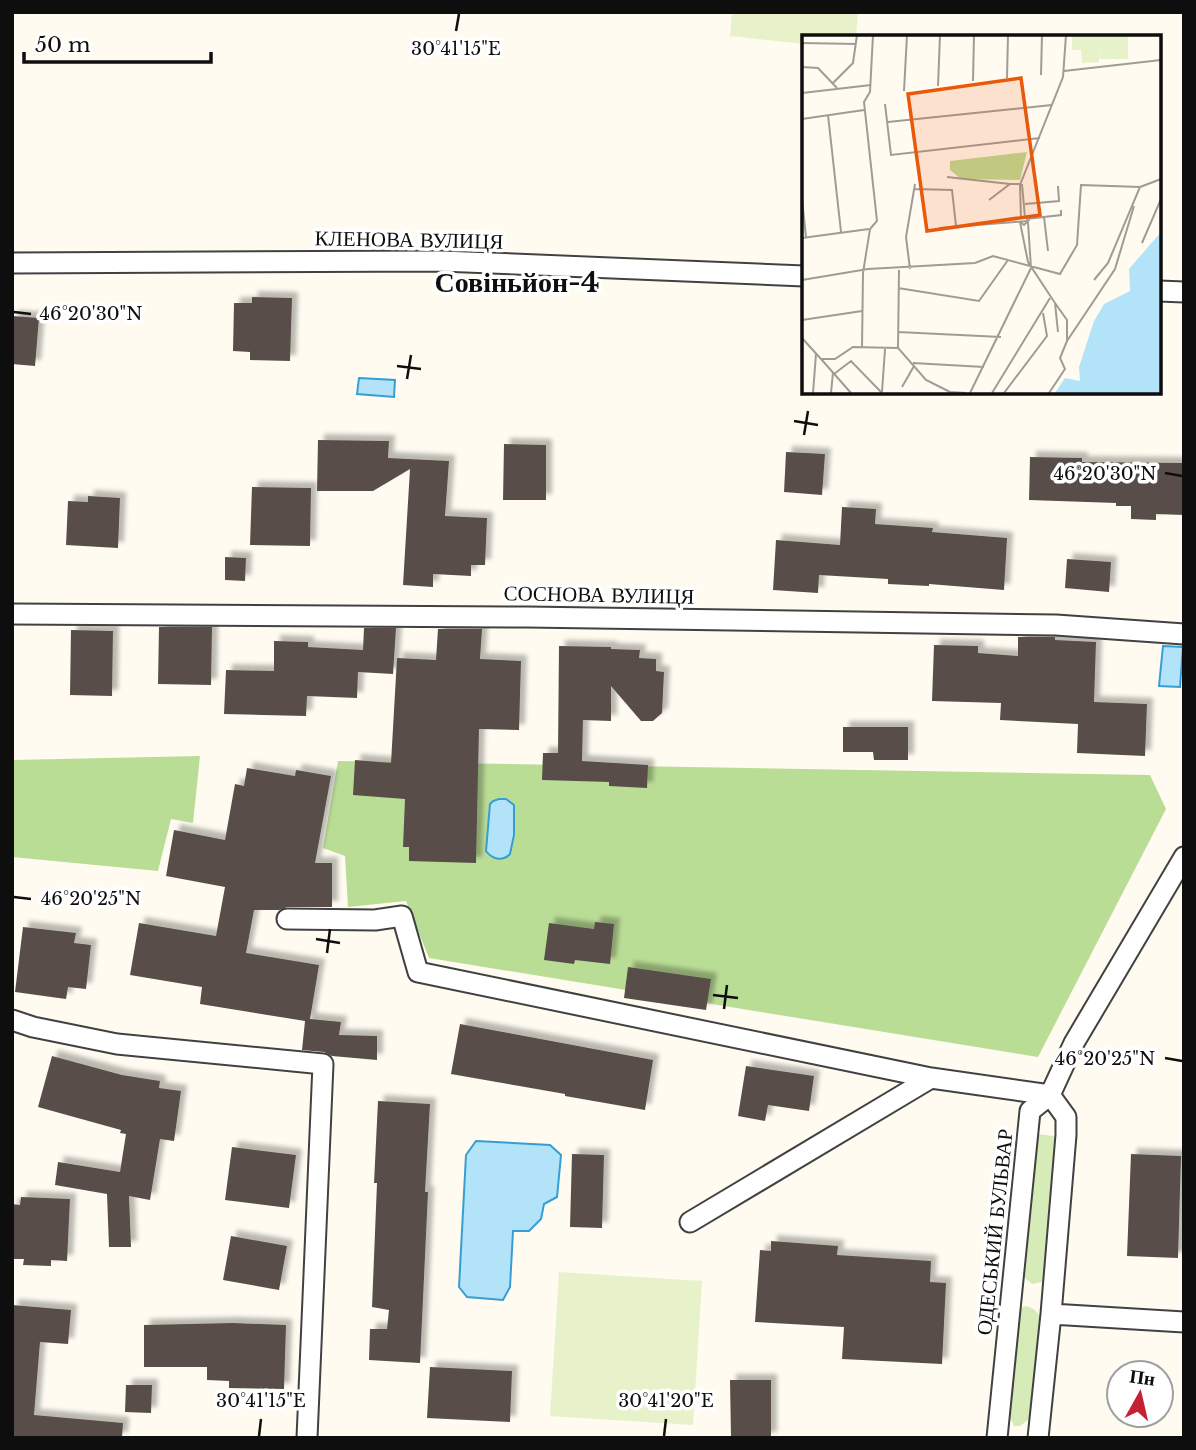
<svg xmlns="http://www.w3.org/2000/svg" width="1196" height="1450" font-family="'Libre Baskerville',serif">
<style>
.green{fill:#d6ebb7}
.forest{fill:#badd96}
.pitch{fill:#e7f2ca}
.water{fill:#b2e3f8;stroke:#369ed2;stroke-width:2}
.building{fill:#584e4a;filter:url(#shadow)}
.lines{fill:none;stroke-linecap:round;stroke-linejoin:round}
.street-casing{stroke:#414141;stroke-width:23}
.street{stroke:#fff;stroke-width:19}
.ticks{fill:none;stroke:#0e0e0e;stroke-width:2.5}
.labels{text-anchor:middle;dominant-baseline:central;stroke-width:7;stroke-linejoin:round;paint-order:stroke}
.street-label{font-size:21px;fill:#0e0e0e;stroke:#fff}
.district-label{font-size:28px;font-weight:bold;fill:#0e0e0e;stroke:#fff}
.inset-road{fill:none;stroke:#9f9c96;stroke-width:2}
.view{fill:#e8590c;fill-opacity:0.15;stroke:#e8590c;stroke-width:3.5}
.inset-edge{fill:none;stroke:#0e0e0e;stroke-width:3.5}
.ticks-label{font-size:18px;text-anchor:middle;fill:#0e0e0e;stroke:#fff;stroke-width:7;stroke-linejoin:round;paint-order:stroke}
</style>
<defs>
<filter id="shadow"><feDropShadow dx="6" dy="-6" stdDeviation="2" flood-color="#0004"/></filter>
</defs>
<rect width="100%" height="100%" fill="#fffbf0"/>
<path class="green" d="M1038 1134 1060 1137 1048 1273 1042 1282 1032 1284 1025 1278 1024 1275Z
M1027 1306 1035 1310 1041 1318 1032 1417 1020 1426H1014L1009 1415 1020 1313 1022 1307Z"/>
<path class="forest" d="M200 756 193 823 171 819 158 871 12 857V760Z
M338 761 1150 775 1166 809 1038 1057 429 958 406 901 348 907 345 856 323 848Z"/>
<path class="pitch" d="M732 12H858L856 37H804V44L730 36Z
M559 1272 702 1281 693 1425 550 1416Z"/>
<path class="water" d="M359 378 395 380 394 397 357 394Z
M1163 646 1183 647 1180 687 1159 686Z
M499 799H506L514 805V835L510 854C502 862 492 859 486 851L490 804 493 801Z
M476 1141 550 1145 561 1155 557 1197 544 1204 541 1219 529 1231H513L510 1287 503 1300 467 1297 459 1287 466 1155Z"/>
<path class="building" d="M252 297 292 298 290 361 250 360V352L233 351 234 303H252Z
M12 316 39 318 35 366 12 364Z
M318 440 389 441 388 458 449 461 445 516 487 518 485 565H471V576L433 574V587L403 585 410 469 373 491H317Z
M504 444 546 445V500H503Z
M786 452 825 454 822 495 784 492Z
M1030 457 1082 458V462L1184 463V515L1156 514V520L1131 519V506H1116V503L1029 500Z
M252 487 311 488 310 546 250 545Z
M88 496 120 498 118 548 66 545 68 501 88 502Z
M842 507 876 509 875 524 933 528 932 532 1007 538 1004 590 929 584V586L888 584V579L819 575 818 593 773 590 776 540 840 545Z
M225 557 246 558 245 581 225 580Z
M1067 559 1111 562 1109 592 1065 588Z
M159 627H212L211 685 158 684Z
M364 628H396L393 674 358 672 357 698 307 696 306 716 224 714 226 670 274 671V641L308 642V647L363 650Z
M438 629H482L480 659 521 661 519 730 479 729 476 863 409 861V847H403L405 799 353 795 355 760 391 763 397 658 436 660Z
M71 630 113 631 112 696 70 695Z
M1018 637H1055V640L1096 642 1094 702 1147 704 1145 756 1077 753 1078 724 1000 720 1001 703 932 701 934 645 978 646V653L1018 656Z
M559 646 611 647V649L640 650 639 658 656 659V671L664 672 662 713 653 721H641L611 686V721L583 720 582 761 648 765 647 788 609 786V782L542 780 543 753H558Z
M843 727H908V760H874L873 752H843Z
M247 768 295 776 296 770 331 776 315 863H332V907H287L279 910H254L246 953 319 965 310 1019 341 1022 339 1035 377 1036V1060L332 1056 324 1052 302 1050 305 1021 200 1004 202 987 130 975 139 923 216 936 225 887 166 876 174 830 225 840 235 784 244 786Z
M595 922 614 924 610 964 575 960 574 964 544 960 549 923 594 929Z
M23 927 76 933 74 943 91 945 86 989 68 987 66 999 15 992Z
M628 967 711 979 706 1010 624 998Z
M460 1024 653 1060 645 1110 565 1096V1094L451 1074Z
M52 1056 122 1075 160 1081 159 1088 181 1091 174 1141 160 1139 150 1200 129 1196 131 1247H109L107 1194 55 1185 58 1162 120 1172 126 1134 120 1133 121 1130 38 1107Z
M746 1066 814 1076 809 1111 768 1105 765 1121 738 1116Z
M378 1101 430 1104 425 1192H428L420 1363 369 1360 370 1329H387L389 1310 372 1307 377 1183H374Z
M232 1147 296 1155 289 1208 225 1200Z
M572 1154 604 1155 602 1228 570 1227Z
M1131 1154 1181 1156 1178 1258 1127 1256Z
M21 1197 70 1199 67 1261 51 1260V1266L23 1265 24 1259H12V1204L20 1205Z
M231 1236 287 1246 279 1290 223 1280Z
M771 1241 838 1246 837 1255 931 1261 930 1282 946 1283 942 1364 842 1359 844 1327 755 1322 760 1250 771 1251Z
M12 1305 71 1310 68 1344 40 1342 34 1415 123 1423 122 1438H12Z
M233 1323 286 1325 284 1389 229 1388V1381L207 1380V1367H144V1325Z
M430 1367 512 1371 510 1422 427 1418Z
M730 1380H771V1438H731Z
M126 1385H152L151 1413 125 1412Z"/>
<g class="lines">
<g class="street-casing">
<path id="street" d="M12 263 441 261 804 276
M1159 291 1184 292
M12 614 527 617 1056 625 1184 634
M287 919 375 920 402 916 418 972 931 1078
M12 1020 33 1027 117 1044 323 1064 307 1438
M690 1222 931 1078 1050 1095
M1051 1314 1184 1322
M997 1438 1030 1111 1050 1095 1074 1043 1184 857
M1038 1438 1051 1314 1066 1135V1117L1050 1095"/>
</g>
<use href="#street" class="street"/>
</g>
<path class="ticks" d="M456 31 459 14M14 312 31 314M397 366 421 369M407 379 411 355M794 421 818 425M804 435 808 411M1165 473 1182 476M14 897 31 899M316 939 340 943M327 953 330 929M713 995 738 998M724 1009 727 985M1165 1058 1182 1061M259 1436 261 1419M664 1436 666 1419"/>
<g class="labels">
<g class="street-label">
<text transform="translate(409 240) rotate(1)">КЛЕНОВА ВУЛИЦЯ</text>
<text transform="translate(599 595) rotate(1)">СОСНОВА ВУЛИЦЯ</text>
<text transform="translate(995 1232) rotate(-84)">ОДЕСЬКИЙ БУЛЬВАР</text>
</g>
<g class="district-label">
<text x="517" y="282">Совіньйон-4</text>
</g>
</g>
<g transform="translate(802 35)">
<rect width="359" height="359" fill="#fffbf0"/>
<path d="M225 117 218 145 159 144 148 135V126Z" fill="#badd96"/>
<path d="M270 0H326V24H298L297 14V27L280 28 279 15H270Z" fill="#e7f2ca"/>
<path d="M359 197V358H253L263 343 278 346 277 332 292 286 302 269 328 256 327 234Z" fill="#b2e3f8"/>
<path class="inset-road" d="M0 8 54 9M0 32 16 33 35 53M262 36 359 25M239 40 240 0M205 43 206 0M171 46 172 0M31 48 51 28 55 0M136 51 138 0M102 56 105 0M0 58 69 50M83 69 89 120 238 103M26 80 39 197M0 84 62 75M86 87 250 70M145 142 208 149M220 149 223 183M338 152 359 144M112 154 150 155 154 191M0 164 4 202M187 165 208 149H218M223 169 257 166 256 151M242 182 246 216M219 184 218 150 261 42 264 0M224 184 259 180V175M218 187 226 227 253 268 256 297M137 193 226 186 222 190 218 187M68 194 75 186 62 67 68 57 71 0M0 203 67 194M340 208 359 164M108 234 104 202 113 149M97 235 96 313 124 345 148 357 164 358M0 245 66 234 173 228 191 221 258 239 275 210 279 150 338 152 306 228 292 245M96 253 177 266 206 225M0 285 60 276M96 297 199 302M0 303 19 324M265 306 313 234 332 171M60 313 61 238 68 194M111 328 182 332M32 339 49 326 80 358M100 352 112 331M80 357 83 314M11 358 14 319M29 358 31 337M49 358 19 324H33L51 312 96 313M168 358 229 233 226 187M190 358 248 263M202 358 245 301 241 278M247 358 263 334 258 323 265 306V285L253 268"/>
<path class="view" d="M219 43 238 180 125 196 106 59Z"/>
<rect width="359" height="359" class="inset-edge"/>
</g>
<g class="ticks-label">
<text x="456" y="55">30°41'15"E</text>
<text x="91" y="320">46°20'30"N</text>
<text x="1105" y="480">46°20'30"N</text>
<text x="91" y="905">46°20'25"N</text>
<text x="1105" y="1065">46°20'25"N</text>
<text x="261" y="1407">30°41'15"E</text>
<text x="666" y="1407">30°41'20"E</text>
</g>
<rect width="1196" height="1450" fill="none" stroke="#0e0e0e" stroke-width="28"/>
<g transform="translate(1140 1394) rotate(8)"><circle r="33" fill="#ffffff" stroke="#9f9f9f" stroke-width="2"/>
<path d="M0-5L12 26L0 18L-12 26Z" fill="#c42133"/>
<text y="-10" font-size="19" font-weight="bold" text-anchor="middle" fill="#0e0e0e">Пн</text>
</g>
<path d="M24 52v10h187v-10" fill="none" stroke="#0e0e0e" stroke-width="3.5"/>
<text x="35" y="52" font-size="21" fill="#0e0e0e" stroke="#ffffff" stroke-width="5" paint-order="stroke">50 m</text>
</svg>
